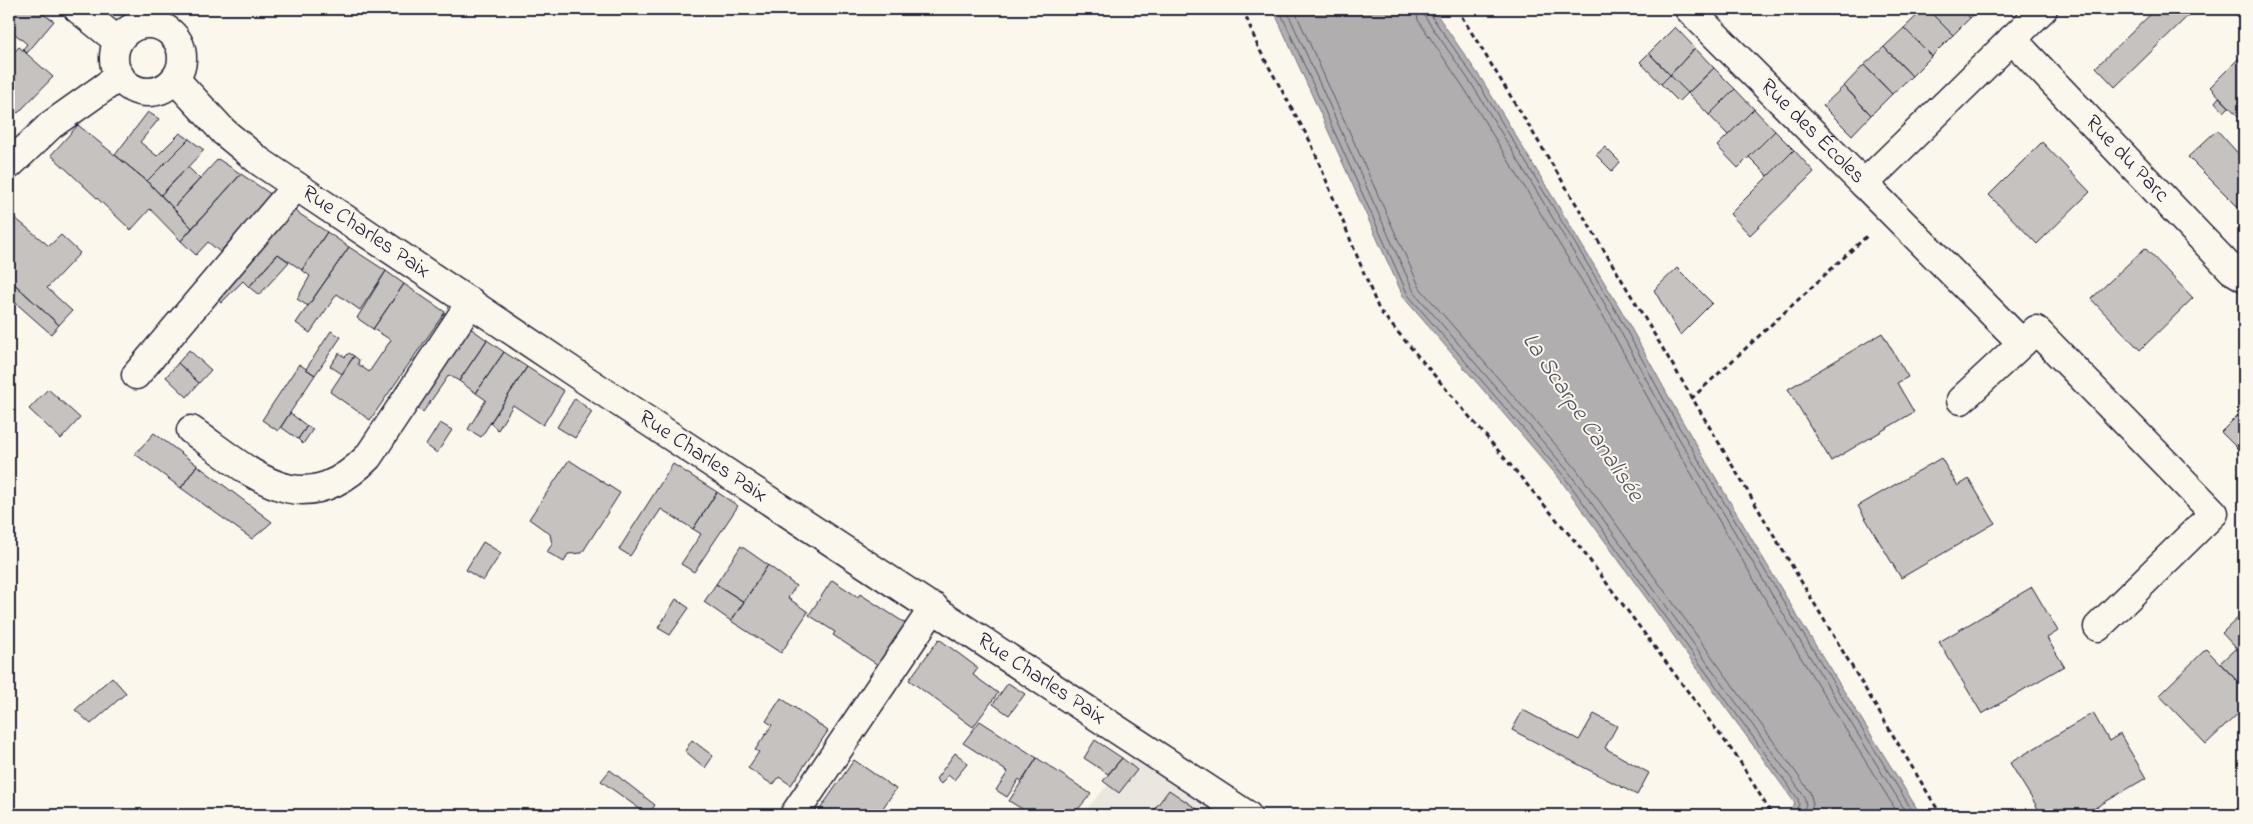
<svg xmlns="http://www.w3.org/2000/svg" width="2253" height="824" font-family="'Indie Flower',sans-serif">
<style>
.built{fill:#ebe7df}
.water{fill:#b1aeb0;stroke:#787681}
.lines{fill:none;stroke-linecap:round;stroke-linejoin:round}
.shore{stroke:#5b5a6a;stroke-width:1}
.building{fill:#c6c2c0;stroke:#22223b}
.minor-casing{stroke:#22223b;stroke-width:31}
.path{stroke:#22223b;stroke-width:3;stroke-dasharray:5 4;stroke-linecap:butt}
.minor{stroke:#fbf7ec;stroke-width:28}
.labels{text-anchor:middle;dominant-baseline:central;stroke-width:4;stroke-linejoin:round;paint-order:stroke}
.street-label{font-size:22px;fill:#22223b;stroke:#fbf7ec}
.water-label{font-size:24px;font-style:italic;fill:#545364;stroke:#fbf7ec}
</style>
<rect width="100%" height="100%" fill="#fbf7ec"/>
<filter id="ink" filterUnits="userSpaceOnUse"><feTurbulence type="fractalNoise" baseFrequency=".02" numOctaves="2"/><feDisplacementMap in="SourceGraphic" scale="10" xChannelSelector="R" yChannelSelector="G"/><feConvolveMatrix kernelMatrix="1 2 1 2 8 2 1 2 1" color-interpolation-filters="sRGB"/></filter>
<g filter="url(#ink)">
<path class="built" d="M1142 747 1247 815H1081Z"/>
<path class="water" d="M1273 9H1433L1482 80 1621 310 1681 419 1796 614 1921 815H1790L1788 812 1795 803 1559 478 1404 298Z"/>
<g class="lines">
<path class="shore" d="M1279 9 1408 295 1563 475 1798 799 1799 804 1794 815
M1286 9 1414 292 1568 471 1804 796 1806 805 1800 815
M1294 9 1420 288 1574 466 1810 792 1813 804 1809 815
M1416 9 1418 20 1466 91 1605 319 1665 429 1780 624 1899 815
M1423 9 1425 17 1473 86 1612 316 1671 425 1787 620 1908 815
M1429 9 1430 14 1478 83 1617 313 1676 422 1792 616 1915 815"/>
</g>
<path class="building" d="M9 9H35L54 21 27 53 23 49 27 44 9 29Z
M1924 9H1927L1953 35 1932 56 1904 28Z
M1927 9H1961L1970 18 1953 35Z
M1961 9H1980L1970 18Z
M2156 9H2195L2115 87 2096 67Z
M1675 27 1695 48 1670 75 1649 53Z
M1904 28 1932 56 1912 76 1884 47Z
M19 47 53 77 18 113 9 106V57Z
M1884 47 1912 76 1892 94 1864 65Z
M1695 48 1714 68 1688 93 1670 75Z
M1649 53 1670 75 1661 84 1640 62Z
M2244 53V116L2241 119 2210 87Z
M1864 65 1892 94 1871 115 1844 86Z
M1714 68 1735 89 1709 115 1688 93Z
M1670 75 1688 93 1679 102 1661 84Z
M1844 86 1871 115 1852 135 1823 106Z
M1735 89 1754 109 1728 135 1709 115Z
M2219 97 2229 107 2224 112 2215 102Z
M1754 109 1775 131 1738 168 1717 146Z
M148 112 159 119 140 142 157 156 180 133 189 139 147 181 115 155Z
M78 125 147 181 192 228 181 241 150 209 131 230 51 155Z
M2217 130 2244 160V213L2188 157Z
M1775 131 1794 150 1768 176 1749 157Z
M189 139 204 150 161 195 147 181Z
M2042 142 2090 192 2037 244 1989 195Z
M1605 147 1620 162 1612 171 1596 155Z
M1794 150 1814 172 1750 235 1730 214Z
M218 159 241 174 192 228 173 208Z
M188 167 200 179 173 208 161 195Z
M241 174 272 195 220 252 208 242 196 255 181 241Z
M289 207 327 232 302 270 278 254 249 287 243 281 221 303 211 294Z
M9 213 49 246 61 235 80 253 47 288 72 311 59 325 9 279Z
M327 232 349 247 308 306 297 299 310 276 302 270Z
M349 247 386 271 360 310 337 294 310 333 296 323Z
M2145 248 2193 298 2140 350 2091 299Z
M278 254 289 262 259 295 249 287Z
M1677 268 1712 303 1680 335 1654 290Z
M386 271 404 284 373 329 357 318Z
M9 279 59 325 51 334 9 297Z
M404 284 445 312 370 420 330 392 354 356 359 360 358 364 369 372 391 340 373 329Z
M466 325 487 340 459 381 449 375 423 412 410 404Z
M331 331 341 337 315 375 306 369Z
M1882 333 1908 377 1897 383 1914 412 1831 461 1788 389Z
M487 340 504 352 476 393 459 381Z
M189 350 211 370 199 383 178 363Z
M504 352 527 367 481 437 468 429 486 400 476 393Z
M339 353 345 357 349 353 354 356 342 374 330 366Z
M178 363 199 383 187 397 166 377Z
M299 364 315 375 278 431 262 420Z
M527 367 564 391 543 425 513 405 498 430 490 423Z
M48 389 80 418 61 439 29 409Z
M575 398 592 412 575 438 557 427Z
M2244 409V455L2221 432Z
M290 413 307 426 298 439 281 427Z
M440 423 452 430 437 453 426 445Z
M307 426 313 429 303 444 298 439Z
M154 433 197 465 181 488 135 454Z
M1941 458 1958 486 1969 479 1995 523 1901 578 1858 506Z
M569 460 620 493 582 553 568 554 564 562 547 552 552 544 550 534 529 519Z
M673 464 717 492 693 529 661 509 630 556 619 549Z
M197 465 272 522 252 539 181 488Z
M717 492 738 506 694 572 681 564 701 534 693 529Z
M483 542 501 553 483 581 466 570Z
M741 546 768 565 744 602 716 584Z
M768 565 796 586 788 598 808 612 781 653 731 621Z
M832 580 858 597 860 594 908 625 881 667 833 635 835 632 809 615Z
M716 584 744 602 731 621 704 602Z
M2032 587 2058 631 2047 638 2064 666 1982 714 1939 642Z
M676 599 689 608 670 635 658 628Z
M2244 612V657L2222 633Z
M939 639 978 668 973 675 998 693 973 727 909 680Z
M2236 648 2244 657V680L2240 684 2220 663Z
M2206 649 2244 688V708L2206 744 2159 695Z
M112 677 126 693 91 724 75 710Z
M1008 683 1025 694 1009 715 993 704Z
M781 698 828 731 791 785 779 777 773 785 748 768 759 752 755 750 772 725 766 721Z
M1523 710 1579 740 1594 714 1617 726 1605 748 1649 773 1637 795 1512 730Z
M2093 713 2109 741 2120 734 2146 778 2083 815H2042L2010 763Z
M980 721 1037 758 1022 782 1019 779 1007 797 996 790 1008 772 963 743Z
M692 740 713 756 705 768 685 751Z
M1095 740 1122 758 1108 774 1084 758Z
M955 753 968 763 954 780 948 775 941 784 936 779Z
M1037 758 1091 794 1073 815H1032L1009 801Z
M1122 758 1137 770 1119 793 1103 781Z
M854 760 896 789 878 815H816Z
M610 770 655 805 648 815 601 781Z
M1169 790 1206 815H1150Z"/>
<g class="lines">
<g class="minor-casing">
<g id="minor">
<path d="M78 9 118 41"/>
<path id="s1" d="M1689 9 1864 184 2043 9"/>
<circle cx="148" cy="58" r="34"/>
<path id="s2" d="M2012 39 2232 270 2244 277"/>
<path id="s3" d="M175 79 224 132 259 161 581 377 1247 815"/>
<path d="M9 165 51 125 120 76"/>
<path d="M1864 184 2022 343"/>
<path d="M136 375 296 186"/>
<path d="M1961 400 2036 330 2214 513 2098 627"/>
<path d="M191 430C252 472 300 526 368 457L471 302"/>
<path d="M794 815 934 607"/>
</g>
</g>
<path class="path" d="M1243 9 1258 47 1311 143 1379 310 1579 546 1739 760 1772 815
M1457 9C1622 275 1779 547 1941 815
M1691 399 1868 235"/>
<use href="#minor" class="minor"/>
</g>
</g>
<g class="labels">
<g class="street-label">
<text stroke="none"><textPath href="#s1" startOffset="174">Rue des Écoles</textPath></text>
<text stroke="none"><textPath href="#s2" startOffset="166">Rue du Parc</textPath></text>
<text stroke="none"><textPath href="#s3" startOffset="246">Rue Charles Paix</textPath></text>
<text stroke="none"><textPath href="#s3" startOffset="651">Rue Charles Paix</textPath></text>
<text stroke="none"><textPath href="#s3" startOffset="1056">Rue Charles Paix</textPath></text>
</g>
<g class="water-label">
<text transform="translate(1582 418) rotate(56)">La Scarpe Canalisée</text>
</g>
</g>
<rect width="2253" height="824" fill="none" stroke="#fbf7ec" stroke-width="30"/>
<rect x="15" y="15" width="2223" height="794" fill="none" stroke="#22223b" stroke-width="2" filter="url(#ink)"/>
</svg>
